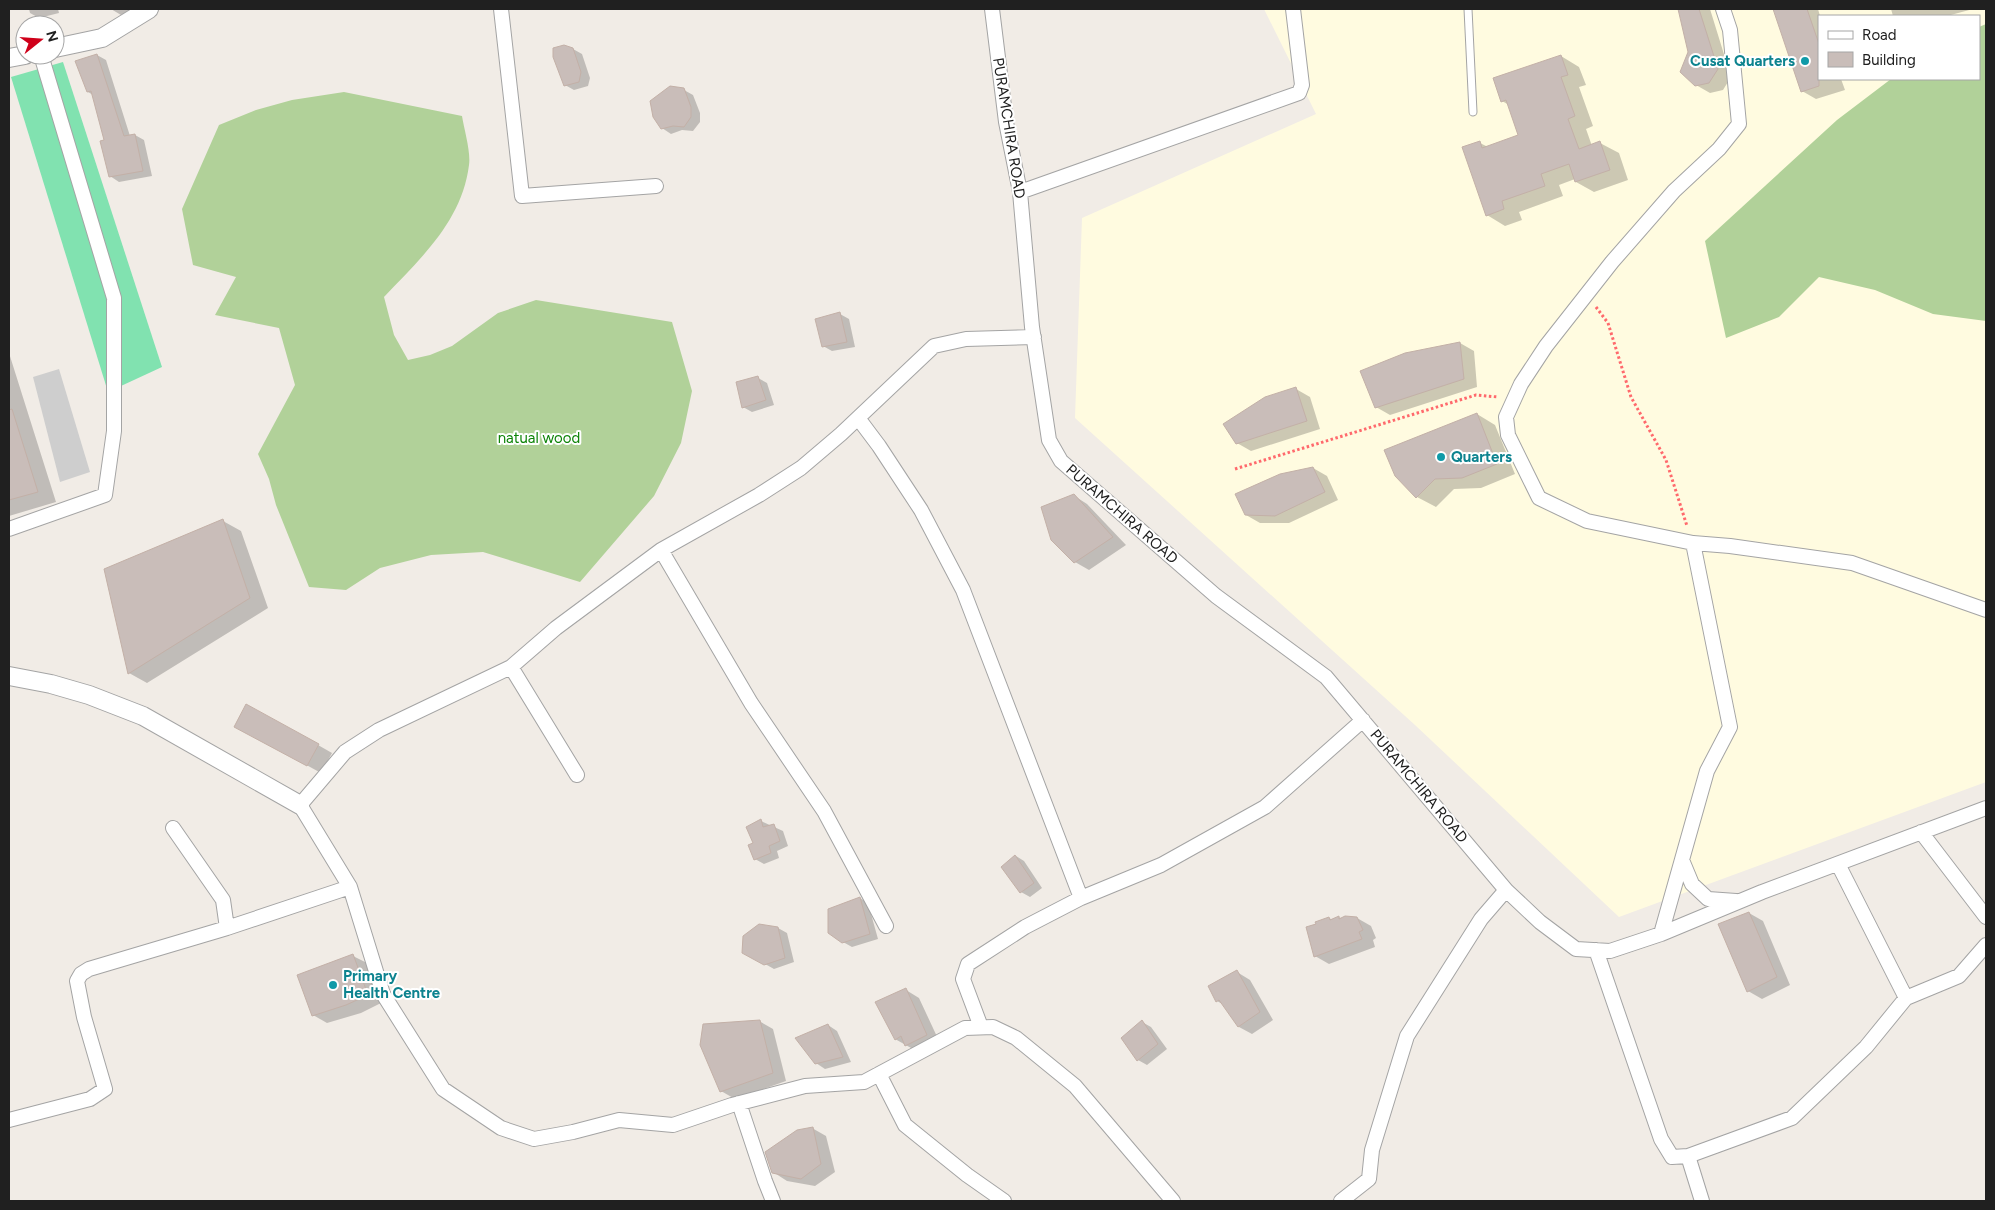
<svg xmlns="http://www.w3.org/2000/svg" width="1995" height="1210" font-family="Figtree,sans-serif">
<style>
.education{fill:#fffbe0;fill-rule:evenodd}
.religious{fill:#cecece}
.forest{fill:#b1d199}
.pitch{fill:#81e2b0}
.shadow{fill:#0003}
.building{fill:#c9bdb9;stroke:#c3b0a7}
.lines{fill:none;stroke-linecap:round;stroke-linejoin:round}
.service-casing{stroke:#a4a4a4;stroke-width:9}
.minor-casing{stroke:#a4a4a4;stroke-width:16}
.tertiary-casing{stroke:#a4a4a4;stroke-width:20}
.path{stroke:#ff696c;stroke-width:3;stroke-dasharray:2.5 2.5;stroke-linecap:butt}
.service{stroke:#fff;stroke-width:7}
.minor{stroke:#fff;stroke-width:14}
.tertiary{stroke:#fff;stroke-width:18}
.culture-dot{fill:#0f9aa8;stroke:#fff;stroke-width:2}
.labels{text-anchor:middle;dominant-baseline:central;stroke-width:4;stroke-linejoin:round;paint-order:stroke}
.culture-label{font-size:15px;font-weight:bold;fill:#0d838f;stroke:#fff;text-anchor:start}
.street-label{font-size:15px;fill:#202020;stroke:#fff}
.park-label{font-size:15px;fill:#0d8408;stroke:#fff}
</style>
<rect width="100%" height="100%" fill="#f1ece6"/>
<path class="education" d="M1264 9H1986V782L1619 917 1415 725 1075 418 1082 218 1316 114ZM1819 16H1979V79H1819Z"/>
<path class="religious" d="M59 369 90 472 60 482 33 377Z"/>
<path class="forest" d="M1986 24V321L1933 314 1875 290 1819 277 1779 317 1726 338 1705 241 1837 120 1891 79H1979V27Z
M344 92 462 116C464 129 471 152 469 165 462 221 421 258 384 297L394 335 408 360 430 355 452 346 498 313 536 300 672 322 692 391 681 443 654 496 580 582 483 552 431 555 380 568 346 590 309 587 276 505 269 479 258 454 295 385 279 328 215 315 236 277 193 265 182 209 219 125 256 110 292 100Z"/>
<path class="pitch" d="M63 62 162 367 108 392 11 77Z"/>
<path class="shadow" d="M29 9H58L59 13 39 18 30 13Z
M111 9H136L121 15Z
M1680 9H1710L1731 77 1723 90 1710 93 1696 85Z
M1781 9H1818L1820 16H1819V79H1841L1845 90 1816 99 1802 91 1775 11Z
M1891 9H1973L1947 16H1893Z
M573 49 582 54 590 78 588 86 574 90 565 85Z
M97 55 106 60 130 136 135 135 144 140 152 176 119 182 110 176 106 141 93 95 88 92Z
M1561 56 1579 67 1586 85 1579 87 1593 126 1586 129 1592 146 1600 143 1619 153 1628 180 1594 192 1576 182 1575 179 1559 185 1563 196 1519 212 1522 220 1505 226 1487 215 1480 143 1488 147 1520 136 1509 105 1502 101Z
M684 90 693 95 700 113V122L693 131 682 130 671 134 662 128Z
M840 314 849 319 855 347 832 351 823 346Z
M1460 343 1474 351 1477 387 1390 415 1376 407Z
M9 353 56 502 9 516Z
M758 378 767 383 774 405 752 412 743 407Z
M1296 389 1310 397 1320 429 1251 451 1237 443Z
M1477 414 1495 425 1515 474 1481 488 1454 489 1436 507 1417 497Z
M1313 468 1327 476 1338 500 1289 523H1260L1246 515Z
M1073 495 1087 504 1126 545 1089 570 1075 562Z
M223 521 241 531 268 608 147 683 129 673Z
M250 734 318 745 332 753 321 773Z
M761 821 783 831 788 846 777 851 779 858 764 864 755 859 754 843Z
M1016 856 1024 861 1042 888 1030 897 1021 892Z
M860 898 868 903 878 939 852 947 843 942Z
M1749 913 1763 921 1790 985 1762 999 1748 991Z
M1339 917 1342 919 1357 918 1371 926 1376 938 1373 940 1375 947 1329 964 1315 956 1329 918 1333 920Z
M778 928 787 933 794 962 774 969 744 952Z
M353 956 367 963 381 1003 361 1013 327 1023 313 1015Z
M1237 972 1250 980 1273 1020 1252 1034 1239 1027 1224 1005 1217 1001Z
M906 990 919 998 940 1043 920 1053 895 1039Z
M759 1021 773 1029 786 1081 735 1099 721 1091Z
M1142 1022 1151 1027 1167 1049 1147 1065 1138 1060Z
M828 1025 837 1031 851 1062 825 1069 816 1063Z
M812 1128 826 1136 835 1172 815 1186 787 1181 773 1172Z"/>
<path class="building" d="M1678 9H1699L1718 69 1709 83 1695 86 1680 72 1688 52Z
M1773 9H1807L1819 44V86L1801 92Z
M564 45 573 48 581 72 579 82 564 86 553 57V48Z
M97 54 124 136 135 134 143 171 109 177 100 141 104 140 91 91 87 92 75 61Z
M1561 55 1568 75 1561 77 1575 116 1568 119 1579 149 1600 141 1610 170 1575 182 1569 164 1541 174 1545 186 1502 201 1504 209 1486 216 1462 147 1480 141 1482 148 1518 135 1506 100 1501 102 1493 78Z
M670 86 684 88 691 107V117L684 127 673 126 661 129 653 117 650 101Z
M840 312 847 342 822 347 815 319Z
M1460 342 1464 379 1375 408 1360 371 1405 353Z
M758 376 766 400 742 408 736 382Z
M1296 387 1307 421 1236 444 1223 424 1265 397Z
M12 409 38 492 9 500V410Z
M1477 413 1497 464 1462 478 1435 479 1416 498 1395 476 1384 450Z
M1313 467 1325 492 1275 516 1245 515 1235 494 1280 474Z
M1074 494 1113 537 1074 563 1051 540 1041 507Z
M223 519 250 598 128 674 104 569Z
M246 704 319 744 307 766 234 727Z
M761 819 763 827 774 824 780 841 769 846 771 853 754 860 748 845 753 843 746 827Z
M1015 855 1034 883 1020 893 1001 867Z
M860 897 870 934 842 943 828 933V909Z
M1749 912 1777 977 1747 992 1718 924Z
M1339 916V919L1345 916 1357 917 1363 930 1359 932 1362 939 1314 957 1306 927 1316 924 1315 922 1329 917 1330 920Z
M759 924 778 927 785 958 764 965 742 953 743 936Z
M353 954 368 995 346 1005 312 1016 297 975Z
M1237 970 1260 1012 1238 1027 1219 1000 1216 1002 1208 986Z
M906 988 927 1035 905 1046 901 1036 895 1040 875 1002Z
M760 1020 773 1073 720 1092 700 1045 703 1024Z
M1142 1020 1158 1044 1137 1061 1121 1038Z
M828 1024 843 1057 815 1064 795 1038Z
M813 1127 821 1164 801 1179 772 1173 765 1152 797 1130Z"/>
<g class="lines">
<g class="service-casing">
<path id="service" d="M1468 9 1473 112"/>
</g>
<g class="minor-casing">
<path id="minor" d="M501 9 522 196 656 186
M992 9 1006 122 1020 192 1032 327 1049 440 1061 461 1216 596 1326 677 1506 890
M1723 9 1730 30 1739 124 1719 149 1674 191 1612 262 1546 346 1521 384 1506 417 1508 435 1539 498 1587 521 1693 543 1730 546 1852 563 1986 610
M1020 192 1299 93 1302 85 1293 9
M1034 337 966 339 934 346 841 434 801 468 759 495 661 550 556 628 511 667 379 730 345 752 300 805 350 887 383 994 443 1089 501 1128 534 1139 573 1132 619 1120 673 1125 732 1105 805 1086 864 1082 965 1028 993 1027 1016 1038 1075 1086 1173 1201
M858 418 879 446 921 510 963 590 1081 898
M9 529 105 495 114 431V298L41 55
M661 550 751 703 824 811 886 926
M511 667 577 775
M173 828 223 900 227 928
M1921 832 1986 917
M1682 860 1692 884 1708 899 1736 901
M1838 864 1906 998
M1661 934 1707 771 1730 727 1693 543
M1596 950 1661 1139 1672 1157 1688 1156 1792 1118 1866 1047 1906 998 1959 976 1986 945
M981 1027 963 979 968 964 1025 927 1081 898 1161 865 1265 807 1363 720
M879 1074 905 1125 967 1175 1004 1201
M739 1103 765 1181 773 1201
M9 1120 90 1099 105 1089 84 1017 77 981 81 974 89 969 227 928 350 887
M1688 1156 1702 1201
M1341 1201 1369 1179 1372 1150 1407 1036 1481 919 1506 890 1540 922 1576 949 1610 951 1661 934 1762 892 1986 808"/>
</g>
<g class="tertiary-casing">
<path id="tertiary" d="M55 48 102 38 149 9
M9 58 25 55
M9 676 51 684 89 695 143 716 300 805"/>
</g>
<path class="path" d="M1596 307 1608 323 1631 397 1666 460 1687 526
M1235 469 1476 395 1498 397"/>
<use href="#service" class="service"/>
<use href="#minor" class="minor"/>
<use href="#tertiary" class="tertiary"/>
</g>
<g class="culture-dot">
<circle cx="1805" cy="61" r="5"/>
<circle cx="1441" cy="457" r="5"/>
<circle cx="333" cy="985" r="5"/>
</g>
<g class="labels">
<g class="culture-label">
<text x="1795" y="61" text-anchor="end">Cusat Quarters</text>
<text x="1451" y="457">Quarters</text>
<text x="343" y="976">Primary<tspan x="343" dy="17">Health Centre</tspan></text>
</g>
<g class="street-label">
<text transform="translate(1009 128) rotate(81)">PURAMCHIRA ROAD</text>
<text transform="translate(1122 514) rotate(41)">PURAMCHIRA ROAD</text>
<text transform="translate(1419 786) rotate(50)">PURAMCHIRA ROAD</text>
</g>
<g class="park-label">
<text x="539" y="438">natual wood</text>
</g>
</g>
<rect width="1995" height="1210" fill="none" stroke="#202020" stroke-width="20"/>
<rect x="1818" y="15" width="162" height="65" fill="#ffffff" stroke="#a6a6a6"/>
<rect x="1828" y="31" width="25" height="8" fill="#ffffff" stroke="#a6a6a6"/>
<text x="1862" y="40" font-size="15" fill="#202020">Road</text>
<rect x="1828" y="52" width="25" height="15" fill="#c9bdb9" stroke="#a6a6a6"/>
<text x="1862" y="65" font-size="15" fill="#202020">Building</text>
<g transform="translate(40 40) rotate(73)"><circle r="24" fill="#ffffff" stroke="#a6a6a6"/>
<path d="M0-4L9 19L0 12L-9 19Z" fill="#cf001a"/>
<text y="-8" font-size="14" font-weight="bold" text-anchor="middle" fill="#202020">N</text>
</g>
</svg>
